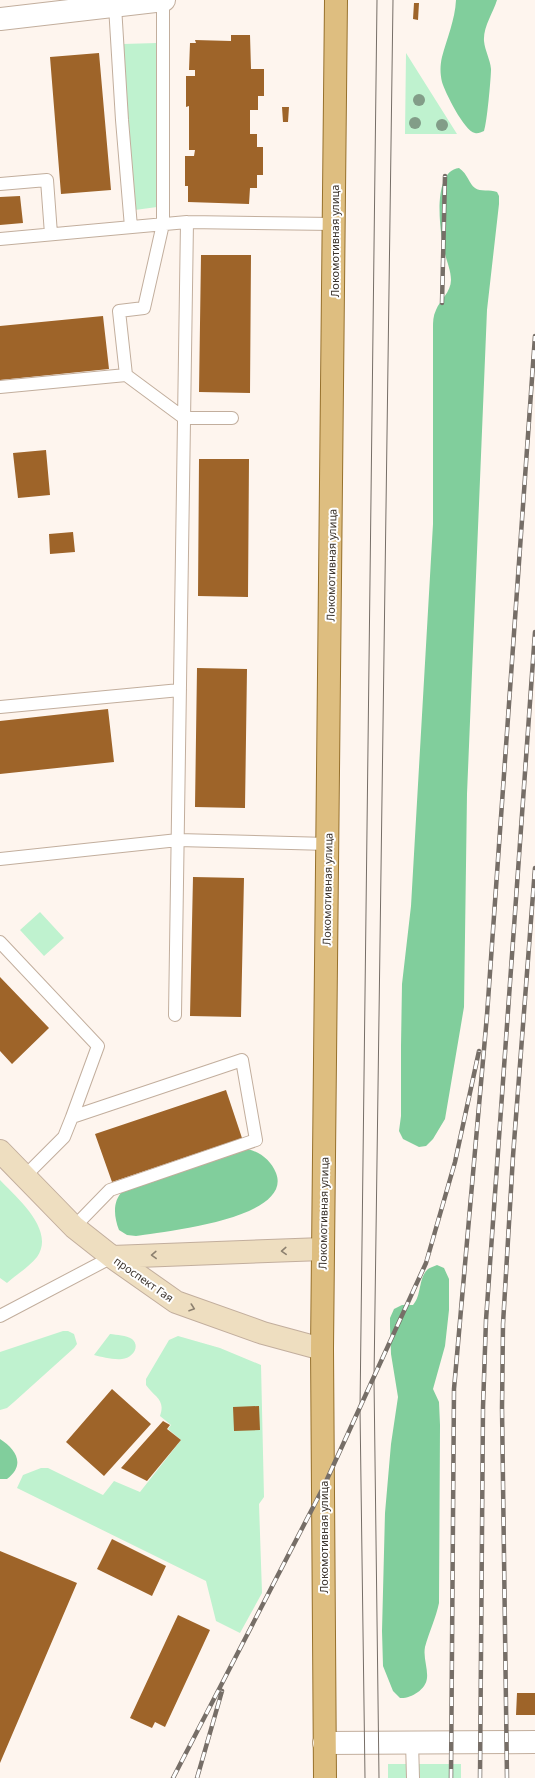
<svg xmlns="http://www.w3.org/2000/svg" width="535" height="1778" font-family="'Noto Sans',sans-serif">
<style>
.green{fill:#bff2cf}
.forest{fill:#81ce9c}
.building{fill:#9e6429}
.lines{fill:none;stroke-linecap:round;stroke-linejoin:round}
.service-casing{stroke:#c2ae9d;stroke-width:14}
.minor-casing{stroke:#c2ae9d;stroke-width:24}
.secondary-casing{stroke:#c2ae9d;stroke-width:24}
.primary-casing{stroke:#97712c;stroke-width:24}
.service{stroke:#fff;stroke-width:12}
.minor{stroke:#fff;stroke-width:22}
.secondary{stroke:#eedec0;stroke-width:22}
.primary{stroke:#debe80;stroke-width:22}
.tram{stroke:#766e67;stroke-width:1}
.rail-casing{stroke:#766e67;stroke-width:4.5}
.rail{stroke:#fff;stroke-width:3;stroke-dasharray:9;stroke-linecap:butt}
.tree{fill:#829d88}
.oneway{stroke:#8c806f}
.labels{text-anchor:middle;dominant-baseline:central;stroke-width:4;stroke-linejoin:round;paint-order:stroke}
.street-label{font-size:11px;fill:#3c342d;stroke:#fff}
</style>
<rect width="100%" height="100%" fill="#fef5ee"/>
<path class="green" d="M157 43V207L135 210 123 44Z
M406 53 457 134H405Z
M40 912 64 938 44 956 20 930Z
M0 1180C16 1197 56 1230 37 1257 29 1267 16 1275 7 1283L0 1278Z
M63 1331H68L74 1334 77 1344 74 1348 14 1402 7 1408 0 1410V1352Z
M110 1334C117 1335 126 1335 132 1339 141 1347 132 1358 122 1359 113 1360 102 1357 94 1355Z
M178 1336 220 1348 261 1365 264 1497 259 1504 262 1593 240 1633 216 1621 206 1581 17 1488 23 1475 41 1468H48L103 1495 114 1481 140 1492 181 1440 168 1429 171 1425 160 1416C166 1399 154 1397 146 1385V1379L169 1340Z
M388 1764H461V1778H388Z"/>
<path class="forest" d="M456 0H497C493 13 483 27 484 41 485 51 490 59 491 69 491 78 487 123 484 131 481 132 478 134 475 133 464 131 445 92 442 82 440 74 440 65 442 57 447 38 455 20 456 0Z
M459 168C468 174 469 184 475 188 480 192 490 189 497 192L499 196V204L487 310 467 794 464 1007 445 1119 433 1139 426 1146 419 1147 403 1139 399 1131 401 1116V1046L402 984 411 906 433 524V328C433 322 433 316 436 310 440 300 451 292 451 280 451 271 447 262 445 254 440 235 431 171 459 168Z
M247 1149C261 1152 271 1161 276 1173 294 1219 161 1232 136 1236L127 1235 119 1230C114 1217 112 1201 123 1191Z
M437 1265 444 1268 449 1279V1310L445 1346 433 1389 439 1402 440 1425 439 1603C436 1618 429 1632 425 1647 423 1658 428 1668 427 1678 426 1690 410 1699 400 1698L393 1691 383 1666 382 1631 385 1513 391 1444 398 1397 391 1354 390 1326V1318L394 1309 402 1305H413C422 1295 418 1278 428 1269 430 1268 434 1266 437 1265Z
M0 1439C16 1449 26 1465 7 1479H0Z"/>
<path class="building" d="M414 3H419L418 20 413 19Z
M231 35H250L251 69H264V96H258V110H250V134H257V147H263V175H257V188H250L249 204 188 202V186H185V156H194L195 150H189V106L186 107V76H195V70H189L190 43H196L195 40 231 41Z
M99 53 111 190 61 194 50 57Z
M282 107H289L288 122H283Z
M20 196 23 223 0 225V197Z
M201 255H251L250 393 199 392Z
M103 316 109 369 0 380V326Z
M46 450 50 495 18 498 13 453Z
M199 459H249L248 597 198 596Z
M73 532 75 552 50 554 49 534Z
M197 668 247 669 245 808 195 807Z
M108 709 114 762 0 774V721Z
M193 877 244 878 241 1017 190 1016Z
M0 977 49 1028 12 1064 0 1051Z
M226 1090 242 1138 112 1182 95 1134Z
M112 1389 151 1424 104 1476 66 1442Z
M259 1406 260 1430 234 1431 233 1407Z
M163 1421 170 1425 167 1429 181 1440 147 1481 121 1468Z
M112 1539 166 1566 152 1596 97 1569Z
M0 1551 77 1583 0 1763Z
M178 1615 210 1630 165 1727 155 1722 152 1728 130 1718Z
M517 1693H535V1715H516Z"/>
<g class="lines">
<g class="service-casing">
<path id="service" d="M115 6 122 120 131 227
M0 184 47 180 51 234
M0 239 187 222 334 224
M126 375 184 418H232
M0 387 126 375 119 311 144 308 163 224V0
M0 707 180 690
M0 859 178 840 328 844
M0 942 98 1046 72 1117
M175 1015 187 222
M25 1176 64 1137 72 1117 242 1060 256 1140 110 1190 74 1227
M0 1316 112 1257
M412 1742 413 1778"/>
</g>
<g class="minor-casing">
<path id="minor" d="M0 19 164 0
M324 1743 535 1742"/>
</g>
<g class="secondary-casing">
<path id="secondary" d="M0 1151 74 1227 112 1257 176 1302 263 1333 322 1349
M112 1257 323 1249"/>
</g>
<g class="primary-casing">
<path id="primary" d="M325 1778 322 1349 336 0"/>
</g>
<use href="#service" class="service"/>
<use href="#minor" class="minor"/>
<use href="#secondary" class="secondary"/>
<use href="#primary" class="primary"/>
<path class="tram" d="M365 1778 360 1409 377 0
M379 1778 374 1379 393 0"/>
<g class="rail-casing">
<path id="rail" d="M442 303 445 176
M173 1778 323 1488 426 1263 455 1162 479 1051
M197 1778 222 1691
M451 1778 454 1389 487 1015 535 336
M480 1778 483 1407 486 1320 535 632
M507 1778 502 1408 503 1324 513 1156 535 868"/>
</g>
<use href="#rail" class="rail"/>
</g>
<g class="tree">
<circle cx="419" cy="100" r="6"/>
<circle cx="415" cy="123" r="6"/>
<circle cx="442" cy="125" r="6"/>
</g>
<defs><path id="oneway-chevron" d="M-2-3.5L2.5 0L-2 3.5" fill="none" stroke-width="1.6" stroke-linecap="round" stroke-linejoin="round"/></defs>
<g class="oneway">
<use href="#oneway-chevron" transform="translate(284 1251) rotate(177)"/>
<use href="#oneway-chevron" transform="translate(154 1255) rotate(178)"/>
<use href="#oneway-chevron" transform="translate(192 1308) rotate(19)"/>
</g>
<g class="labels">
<g class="street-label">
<text transform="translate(334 241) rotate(-90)">Локомотивная улица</text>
<text transform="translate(331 565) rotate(-89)">Локомотивная улица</text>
<text transform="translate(327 889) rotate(-89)">Локомотивная улица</text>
<text transform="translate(323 1213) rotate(-89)">Локомотивная улица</text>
<text transform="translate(144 1279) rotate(35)">проспект Гая</text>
<text transform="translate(323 1537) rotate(-90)">Локомотивная улица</text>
</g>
</g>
</svg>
